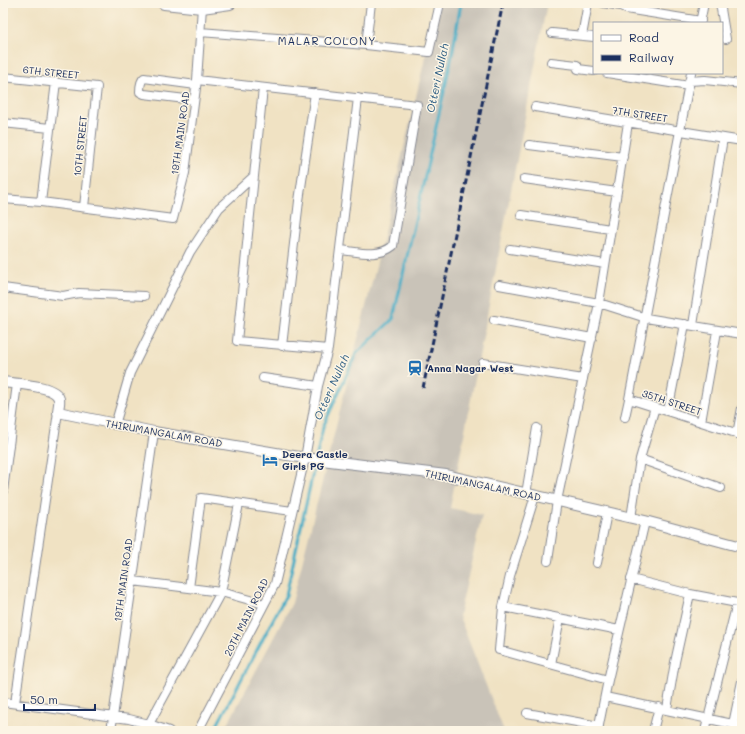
<svg xmlns="http://www.w3.org/2000/svg" width="745" height="734" font-family="Mali,sans-serif">
<style>
.industrial{fill:#c9c3b8}
.lines{fill:none;stroke-linecap:round;stroke-linejoin:round}
.stream{stroke:#47adc6;stroke-width:3}
.minor-casing{stroke:#868890;stroke-width:10}
.tertiary-casing{stroke:#868890;stroke-width:12}
.primary-casing{stroke:#868890;stroke-width:14}
.minor{stroke:#fff;stroke-width:8}
.tertiary{stroke:#fff;stroke-width:10}
.primary{stroke:#fff;stroke-width:12}
.rail{stroke:#1b2f5e;stroke-width:3;stroke-dasharray:6 3;stroke-linecap:butt}
.labels{text-anchor:middle;dominant-baseline:central;stroke-width:3;stroke-linejoin:round;paint-order:stroke}
.street-label{font-size:10px;fill:#1b2f5e;stroke:#fcf5e5}
.poi-label{font-size:10px;font-weight:bold;fill:#1b2f5e;stroke:#fcf5e5;text-anchor:start}
.neighbourhood-label{font-size:11px;letter-spacing:1px;fill:#1b2f5e;stroke:#fcf5e5}
.water-label{font-size:11px;font-style:italic;fill:#2a5b82;stroke:#fcf5e5}
</style>
<rect width="100%" height="100%" fill="#fcf5e5"/>
<filter id="ink" filterUnits="userSpaceOnUse"><feTurbulence type="fractalNoise" baseFrequency=".025" numOctaves="2"/><feDisplacementMap in="SourceGraphic" scale="8" xChannelSelector="R" yChannelSelector="G"/><feConvolveMatrix kernelMatrix="1 2 1 2 8 2 1 2 1" color-interpolation-filters="sRGB"/></filter>
<filter id="wash" filterUnits="userSpaceOnUse"><feTurbulence type="fractalNoise" baseFrequency=".012" numOctaves="4" result="noise"/><feDisplacementMap in="SourceGraphic" scale="16" xChannelSelector="R" yChannelSelector="G"/><feGaussianBlur stdDeviation="0.9" result="paint"/><feColorMatrix in="noise" values="0 0 0 0 0 0 0 0 0 0 0 0 0 0 0 0 0 1.4 0 .05"/><feComposite in="paint" operator="in"/></filter>
<g filter="url(#wash)">
<rect width="100%" height="100%" fill="#f0e2c3"/>
<path class="industrial" d="M438 3H547L450 508 482 515 459 616 504 731H224L292 603 379 254Z"/>
<g class="lines">
<path class="stream" d="M214 731 286 595 323 427 356 354 393 319 451 60 461 3"/>
</g>
</g>
<g filter="url(#ink)">
<g class="lines">
<g class="minor-casing">
<path id="minor" d="M603 3 621 6 626 9 701 21
M720 3 726 39
M700 23 704 3
M200 32 366 45 371 3
M552 33 594 37
M582 36 588 3
M366 45 429 52 440 3
M551 62 577 65 578 69 594 71
M607 73 689 86
M691 73 629 399 742 435
M3 77 97 87 84 207
M197 80 417 105 393 246C378 258 359 252 341 250
M689 81 705 80 742 84
M194 100 144 94 140 92C140 88 140 81 144 78L196 85
M535 107 742 141
M3 123 50 128
M529 145 623 157
M254 176 237 341 328 349
M524 179 617 192
M3 199 41 202 173 219 185 173 197 80 202 7
M41 202 56 82
M521 215 610 229
M510 249 605 264
M499 285 599 303 646 318 742 334
M3 288 63 296 79 293 144 296
M494 320 592 338
M693 325 723 138
M282 346 299 201 315 93
M483 363 583 379
M263 378 318 386
M668 411 685 324
M625 417 629 399
M701 422 717 331
M115 425 130 373 190 252 219 208 254 176 263 88
M737 434 742 408
M640 459 721 488
M3 491 17 384
M526 494 537 428
M535 496 510 576 503 607 499 650 608 680 645 521
M631 518 640 459 655 407
M548 561 557 501 599 303 628 123
M597 563 607 513
M631 579 690 594
M133 581 221 592 264 604
M189 588 201 498 292 511
M503 607 619 630
M551 664 560 618
M605 697 742 726
M3 702 129 719 149 724 169 731
M15 703 58 412
M667 709 675 662 690 594 737 603 705 731
M527 713 599 726
M149 724 221 592 239 504
M733 724 742 681
M598 730 608 680
M111 731 154 432
M198 731 275 584 305 458 318 386 328 349 358 98
M653 731 659 707"/>
</g>
<g class="tertiary-casing">
<path id="tertiary" d="M3 382C15 384 56 385 59 399 60 403 58 408 58 412L154 432 305 458 446 475 645 521 742 547"/>
</g>
<g class="primary-casing">
<path id="primary" d="M164 3 202 7 230 3"/>
</g>
<use href="#minor" class="minor"/>
<use href="#tertiary" class="tertiary"/>
<use href="#primary" class="primary"/>
<path class="rail" d="M423 388 503 3"/>
</g>
</g>
<defs>
<g id="station-bare" transform="scale(1.2)"><path d="M-3-6H3Q5-6 5-4V2Q5 4 3 4L4.5 6H3L1.5 4h-3L-3 6H-4.5L-3 4Q-5 4-5 2V-4Q-5-6-3-6ZM-3.5-4v3h7v-3ZM-3.5 1v1.5H-2V1ZM2 1v1.5H3.5V1Z" fill="#1f6fb2" stroke="#fcf5e5" stroke-width="2.5" paint-order="stroke"/></g>
<g id="hotel-bare" transform="scale(1.2)"><path d="M-6-4.5h1.5V1H6V5H4.5V3h-9V5H-6ZM-4 0a1.8 1.8 0 1 1 3.6 0ZM.5 0V-2.5h3Q6-2.5 6 0Z" fill="#1f6fb2" stroke="#fcf5e5" stroke-width="2.5" paint-order="stroke"/></g>
</defs>
<g fill-rule="evenodd">
<use href="#station-bare" x="415" y="368"/>
<use href="#hotel-bare" x="270" y="460"/>
</g>
<g class="labels">
<g class="street-label">
<text transform="translate(51 72) rotate(6)">6TH STREET</text>
<text transform="translate(640 114) rotate(9)">7TH STREET</text>
<text transform="translate(180 133) rotate(-82)">19TH MAIN ROAD</text>
<text transform="translate(80 146) rotate(-84)">10TH STREET</text>
<text transform="translate(672 402) rotate(18)">35TH STREET</text>
<text transform="translate(164 433) rotate(10)">THIRUMANGALAM ROAD</text>
<text transform="translate(483 485) rotate(12)">THIRUMANGALAM ROAD</text>
<text transform="translate(123 580) rotate(-82)">19TH MAIN ROAD</text>
<text transform="translate(246 617) rotate(-63)">20TH MAIN ROAD</text>
</g>
<g class="poi-label">
<text x="427" y="368">Anna Nagar West</text>
<text x="282" y="454">Deera Castle<tspan x="282" dy="12">Girls PG</tspan></text>
</g>
<g class="neighbourhood-label">
<text x="327" y="40">MALAR COLONY</text>
</g>
<g class="water-label">
<text transform="translate(437 78) rotate(-78)">Otteri Nullah</text>
<text transform="translate(331 387) rotate(-66)">Otteri Nullah</text>
</g>
</g>
<rect width="745" height="734" fill="none" stroke="#fcf5e5" stroke-width="16"/>
<rect x="593" y="22" width="130" height="52" fill="#fcf5e5" stroke="#a2a6af"/>
<rect x="601" y="35" width="20" height="6" fill="#ffffff" stroke="#a2a6af"/>
<text x="629" y="42" font-size="12" fill="#1b2f5e">Road</text>
<rect x="601" y="55" width="20" height="6" fill="#1b2f5e" stroke="#a2a6af"/>
<text x="629" y="62" font-size="12" fill="#1b2f5e">Railway</text>
<path d="M24 704v6h71v-6" fill="none" stroke="#1b2f5e" stroke-width="2"/>
<text x="30" y="704" font-size="12" fill="#1b2f5e" stroke="#fcf5e5" stroke-width="3" paint-order="stroke">50 m</text>
</svg>
